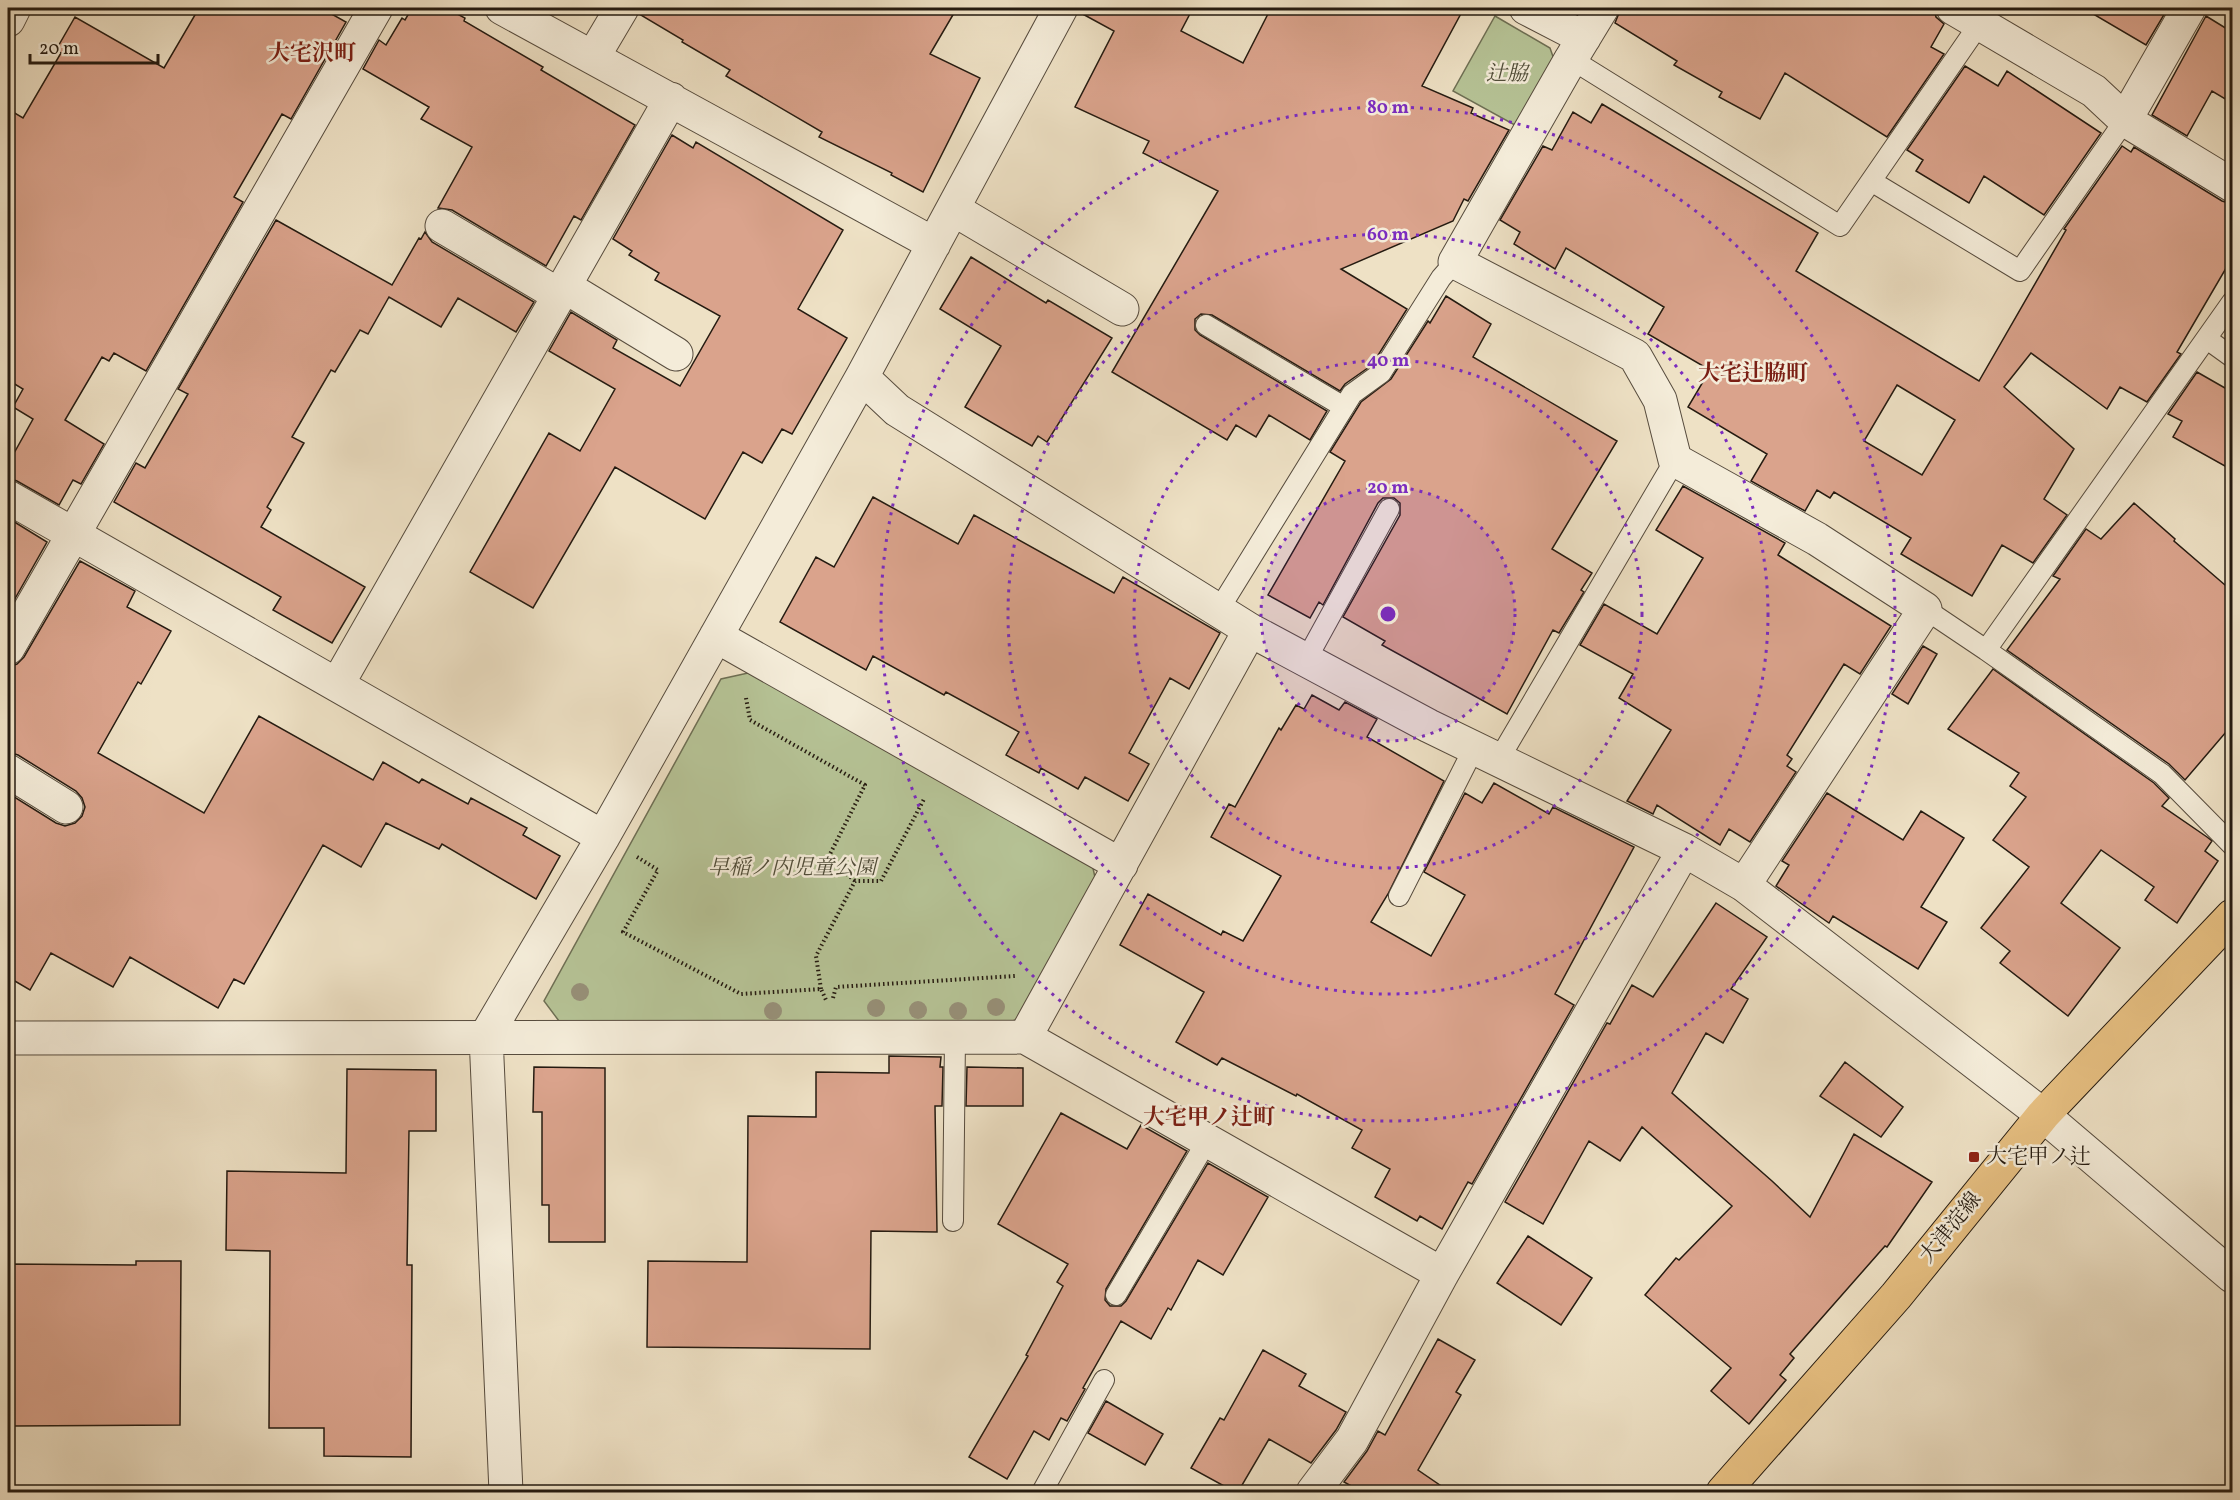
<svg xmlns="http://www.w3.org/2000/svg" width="2240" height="1500" font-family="Vollkorn,'Noto Serif JP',serif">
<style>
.park{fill:#b6c396;stroke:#6e6f54;stroke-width:1.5}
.building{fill:#daa38c;stroke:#251b11;stroke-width:1.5;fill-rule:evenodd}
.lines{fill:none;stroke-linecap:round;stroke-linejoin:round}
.service-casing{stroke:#574c3e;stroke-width:22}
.minor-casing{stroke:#574c3e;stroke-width:35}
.primary-casing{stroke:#251b11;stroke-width:35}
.path{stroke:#251b11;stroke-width:4;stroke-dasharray:1.5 3;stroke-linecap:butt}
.service{stroke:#f4ecd9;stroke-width:20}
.minor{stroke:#f4ecd9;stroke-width:33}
.primary{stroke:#e7c082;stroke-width:33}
.tree{fill:#979078}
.ring{fill:none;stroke:#7b2cbf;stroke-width:3;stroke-dasharray:3 6}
.poi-dot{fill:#8f2418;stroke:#f4ecd9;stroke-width:2}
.labels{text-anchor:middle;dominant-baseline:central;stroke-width:5;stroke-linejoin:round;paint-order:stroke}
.park-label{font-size:21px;font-style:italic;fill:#504d39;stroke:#f4ecd9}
.poi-label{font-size:21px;fill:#251b11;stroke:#f4ecd9;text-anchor:start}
.street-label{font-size:21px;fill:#251b11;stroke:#f4ecd9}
.neighbourhood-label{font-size:22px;font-weight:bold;fill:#7a1f14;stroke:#f4ecd9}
.centre{fill:#7b2cbf;stroke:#f4ecd9;stroke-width:3}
.ring-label{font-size:18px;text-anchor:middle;font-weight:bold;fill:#7b2cbf;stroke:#f4ecd9;stroke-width:5;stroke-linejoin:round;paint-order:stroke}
</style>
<rect width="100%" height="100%" fill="#eee1c5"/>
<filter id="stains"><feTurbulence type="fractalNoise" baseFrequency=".00333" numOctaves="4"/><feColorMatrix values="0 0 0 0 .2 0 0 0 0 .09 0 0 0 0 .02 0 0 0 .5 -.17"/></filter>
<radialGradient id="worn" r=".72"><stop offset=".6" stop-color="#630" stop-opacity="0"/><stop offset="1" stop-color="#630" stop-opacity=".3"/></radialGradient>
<path class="park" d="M1495 16 1550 48 1557 68 1522 129 1453 91Z
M757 671 1091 859 1096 882 1018 1019 1010 1022 559 1021 544 1001 721 679Z"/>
<path class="building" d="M199 8H321L346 22 291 119 282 114 234 197 243 202 146 371 114 353 109 361 102 357 65 420 104 444 81 484 73 480 59 505 17 481 8 478V464L33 419 13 407 23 389 8 380V109L23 118 61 53 56 50 75 17 164 68Z
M412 8H446L465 18 464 21 543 67 541 70 635 125 581 220 574 216 546 266 452 210 438 208 472 147 421 119 429 107 363 69 379 40 386 45 402 18 405 20Z
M641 8H957L930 54 980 78 923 192 891 175 892 173 819 137 822 132 726 76 730 70 682 42 683 40 639 14Z
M1080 8H1193L1181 31 1243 63 1271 8H1464L1422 86 1473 108 1471 113 1509 130 1468 201 1464 199 1453 221 1341 269 1407 309 1372 365 1345 384 1340 391 1212 315 1201 314 1195 319V330L1200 335 1327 411 1310 440 1269 415 1256 437 1236 425 1227 440 1112 372 1218 191 1143 153 1149 141 1075 107 1114 31 1079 12Z
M1621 8H1934L1936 17 1944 24 1931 47 1944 54 1887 137 1785 73 1760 119 1719 97 1722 92 1674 65 1677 61 1615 23Z
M2083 8H2168L2146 45Z
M2206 16 2232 32V103L2212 91 2187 136 2152 115Z
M1965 66 1998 86 2007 71 2101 133 2044 215 1984 176 1969 203 1916 171 1923 160 1907 150Z
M1602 104 1818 233 1796 271 1979 381 2066 230 2064 229 2122 146 2131 152 2134 147 2222 201 2232 204V258L2177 352 2181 354 2147 402 2120 387 2107 409 2031 353 2004 387 2074 449 2044 499 2067 515 2033 563 2002 545 1972 596 1901 554 1911 538 1834 492 1830 498 1817 490 1805 511 1751 481 1767 454 1688 407 1710 370 1648 334 1664 307 1566 248 1555 269 1514 244 1520 232 1500 220 1543 146 1552 150 1573 112 1591 123ZM1897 385 1955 420 1922 475 1864 441Z
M672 135 693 148 696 142 843 230 798 309 847 338 792 434 782 429 762 463 743 452 705 519 615 467 533 608 470 572 549 433 580 451 615 389 549 351 571 312 617 340 613 348 680 386 720 316 655 280 659 273 629 255 632 251 613 239Z
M276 220 392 285 419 238 421 239 425 232 432 242 534 302 516 332 458 298 441 327 389 297 368 334 360 330 335 372 331 370 292 437 304 443 267 507 271 510 261 527 365 587 332 643 273 610 281 597 114 502 136 463 145 468 188 394 178 389Z
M971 257 1046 303 1048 300 1112 338 1047 442 1038 436 1032 446 965 407 1001 346 940 309Z
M1446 296 1491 324 1473 357 1617 441 1552 549 1592 573 1581 590 1584 592 1559 633 1553 630 1507 714 1382 645 1385 641 1343 617 1400 515V503L1394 498H1383L1378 503 1323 605 1319 602 1310 618 1268 595 1345 461 1330 452 1361 402 1391 379 1428 321 1430 323Z
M2197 372 2232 392V470L2173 437 2182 421 2168 414Z
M1683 486 1785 543 1778 555 1891 626 1860 674 1844 664 1787 755 1792 759 1787 766 1796 772 1750 842 1729 829 1720 845 1657 805 1653 814 1627 801 1671 730 1619 698 1633 674 1580 645 1604 604 1657 634 1703 558 1656 530Z
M873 497 958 544 974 515 1114 593 1123 577 1220 633 1189 689 1170 678 1129 753 1149 764 1128 801 1085 777 1078 789 1041 768 1039 773 1006 755 1019 732 946 692 944 695 873 656 866 670 780 622 816 557 834 567Z
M2134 503 2175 539 2174 541 2232 591V725L2185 780 2169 764 2007 650 2060 579 2053 576 2086 529 2101 539Z
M8 518 47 542 8 611Z
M80 561 135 591 127 607 171 631 141 684 138 682 98 753 204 813 259 716 373 780 383 762 419 783 422 779 468 804 471 798 527 828 523 835 560 856 536 899 442 844 439 849 386 823 361 867 323 845 244 984 234 979 218 1008 130 957 113 987 51 953 30 990 8 977V793L56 823 65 826 75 823 82 816 85 807 82 798 76 791 18 755 8 752V667L17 664 24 657Z
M1923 646 1937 654 1908 704 1892 694Z
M1993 669 2154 783 2169 798 2162 806 2207 837 2212 841 2205 851 2218 861 2177 923 2145 900 2154 887 2101 850 2061 903 2120 948 2068 1016 2000 963 2010 951 1981 928 2029 867 1993 840 2026 797 2010 786 2019 773 1948 729Z
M1312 695 1339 710 1345 702 1377 719 1367 737 1444 781 1388 894 1371 922 1431 956 1465 895 1424 872 1465 793 1482 803 1494 783 1549 814 1553 807 1634 847 1555 994 1574 1005 1472 1184 1468 1182 1442 1229 1420 1216 1417 1221 1375 1197 1390 1169 1352 1148 1362 1130 1297 1094 1296 1096 1222 1058 1217 1065 1176 1042 1204 992 1120 945 1148 894 1221 935 1223 931 1243 941 1281 876 1211 837 1229 804 1235 807 1279 728 1281 730 1296 705 1304 709Z
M1827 793 1903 840 1921 811 1964 838 1921 907 1947 922 1918 969 1833 916 1829 923 1776 886 1789 865 1782 861Z
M1716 903 1767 937 1731 989 1748 999 1723 1043 1706 1033 1672 1093 1772 1181 1810 1217 1854 1134 1932 1182 1887 1247 1885 1246 1790 1354 1794 1358 1780 1375 1786 1380 1749 1424 1711 1391 1731 1368 1645 1295 1676 1258 1679 1260 1732 1206 1642 1127 1620 1161 1589 1141 1543 1224 1505 1202 1607 1023 1610 1024 1632 985 1653 997Z
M889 1056 941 1057 940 1067H943L942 1106H935L937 1232 871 1231 870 1349 647 1347 648 1261 747 1262 748 1116 816 1117V1072L889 1073Z
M1845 1062 1903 1107 1881 1137 1820 1096Z
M534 1067 605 1068V1242H549V1205H542V1112H533Z
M967 1067 1023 1068V1106H966Z
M347 1069 436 1070V1131H409L407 1265H412L411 1457 324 1456V1428H269L270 1251 226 1250 227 1171 346 1173Z
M1061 1113 1127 1149 1141 1125 1187 1151 1106 1289 1105 1300 1110 1306H1121L1126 1301 1208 1163 1268 1197 1223 1275 1198 1260 1171 1310 1168 1308 1151 1339 1121 1321 1083 1388 1085 1389 1067 1421 1061 1418 1049 1440 1034 1431 1007 1479 969 1457 1028 1356 1026 1355 1063 1286 1057 1282 1068 1264 998 1224Z
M1528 1236 1592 1278 1561 1325 1497 1283Z
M136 1261H181L180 1425 13 1426V1331H8V1264L136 1265Z
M1438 1339 1475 1360 1456 1392 1461 1395 1418 1470 1450 1492H1362L1344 1482 1367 1451 1378 1431 1385 1435Z
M1263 1350 1306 1374 1299 1386 1346 1412 1336 1430 1311 1463 1269 1439 1238 1492H1235L1191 1468 1220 1418 1224 1420Z
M1106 1401 1163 1434 1145 1465 1088 1433Z"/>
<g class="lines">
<g class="service-casing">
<path id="service" d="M1571 59 1840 226 1980 23
M1871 181 2020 271 2125 120
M1206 325 1344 407
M2207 339 2232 357
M1925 609 1986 650 2232 302
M1218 611 1352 394 1381 373 1441 278 1455 262
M1986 650 2162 774 2232 845
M1306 660 1389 509
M1499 759 1675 460
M1399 896 1474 748
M953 1221 955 1037
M1116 1295 1207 1141
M1042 1492 1104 1380"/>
</g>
<g class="minor-casing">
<path id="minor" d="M502 8 934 244
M1526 8 1584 38
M1602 8 1571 59 1455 262 1635 356 1660 400 1675 460 1817 539 1925 609 1744 885
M1953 8 2094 91 2125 120 2232 185
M8 20 14 8
M593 57 622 8
M2125 120 2189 8
M953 209 1122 309
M442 226 559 295
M564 286 676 354
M862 377 897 410 1250 630 1429 726 1684 850 1744 885 2043 1115 2232 1276
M8 497 603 837
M716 636 1121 865
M8 648 376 8
M337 685 671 99
M8 771 66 807
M1025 1037 1442 1274
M8 1038 1025 1037 1250 630
M506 1492 486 1036 603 837 862 377 1061 8
M1313 1492 1352 1440 1442 1274 1684 850"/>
</g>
<g class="primary-casing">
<path id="primary" d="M1723 1492 1896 1296 2043 1115 2232 916"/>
</g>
<path class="path" d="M746 698 750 720 865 785 828 858 855 881
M637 857 658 870 623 932 741 994 821 989 826 1000
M821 989 816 956 855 881H881L924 799
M833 998 836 987 1015 976"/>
<use href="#service" class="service"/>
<use href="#minor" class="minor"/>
<use href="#primary" class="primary"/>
</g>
<g class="tree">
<circle cx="580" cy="992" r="9"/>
<circle cx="996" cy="1007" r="9"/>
<circle cx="876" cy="1008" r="9"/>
<circle cx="918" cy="1010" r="9"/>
<circle cx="773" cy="1011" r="9"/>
<circle cx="958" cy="1011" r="9"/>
</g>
<circle cx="1388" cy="614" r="127" fill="#7b2cbf" fill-opacity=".12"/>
<g class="ring">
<circle cx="1388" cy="614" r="127"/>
<circle cx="1388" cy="614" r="254"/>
<circle cx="1388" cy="614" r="380"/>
<circle cx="1388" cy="614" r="507"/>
</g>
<rect class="poi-dot" x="1968" y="1151" width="12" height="12" rx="3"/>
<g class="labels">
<g class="park-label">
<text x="1507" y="74">辻脇</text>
<text x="792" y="868">早稲ノ内児童公園</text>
</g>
<g class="poi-label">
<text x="1986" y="1157">大宅甲ノ辻</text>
</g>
<g class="street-label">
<text transform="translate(1951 1228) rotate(-51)">大津淀線</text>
</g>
<g class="neighbourhood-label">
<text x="312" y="54">大宅沢町</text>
<text x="1753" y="374">大宅辻脇町</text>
<text x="1209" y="1118">大宅甲ノ辻町</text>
</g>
</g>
<circle cx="1388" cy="614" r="9" class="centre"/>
<g class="ring-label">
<text x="1388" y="113">80 m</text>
<text x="1388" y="240">60 m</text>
<text x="1388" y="366">40 m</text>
<text x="1388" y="493">20 m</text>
</g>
<rect width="2240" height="1500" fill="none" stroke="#eee1c5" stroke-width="30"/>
<rect x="9" y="9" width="2222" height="1482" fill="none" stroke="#251b11" stroke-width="3"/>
<rect x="15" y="15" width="2210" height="1470" fill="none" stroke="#251b11" stroke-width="1.5"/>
<path d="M30 54v9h128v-9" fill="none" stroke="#251b11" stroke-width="3"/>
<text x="39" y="54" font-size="18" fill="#251b11" stroke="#f4ecd9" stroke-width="4.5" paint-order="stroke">20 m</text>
<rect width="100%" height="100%" filter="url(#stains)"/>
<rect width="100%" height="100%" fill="url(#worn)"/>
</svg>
